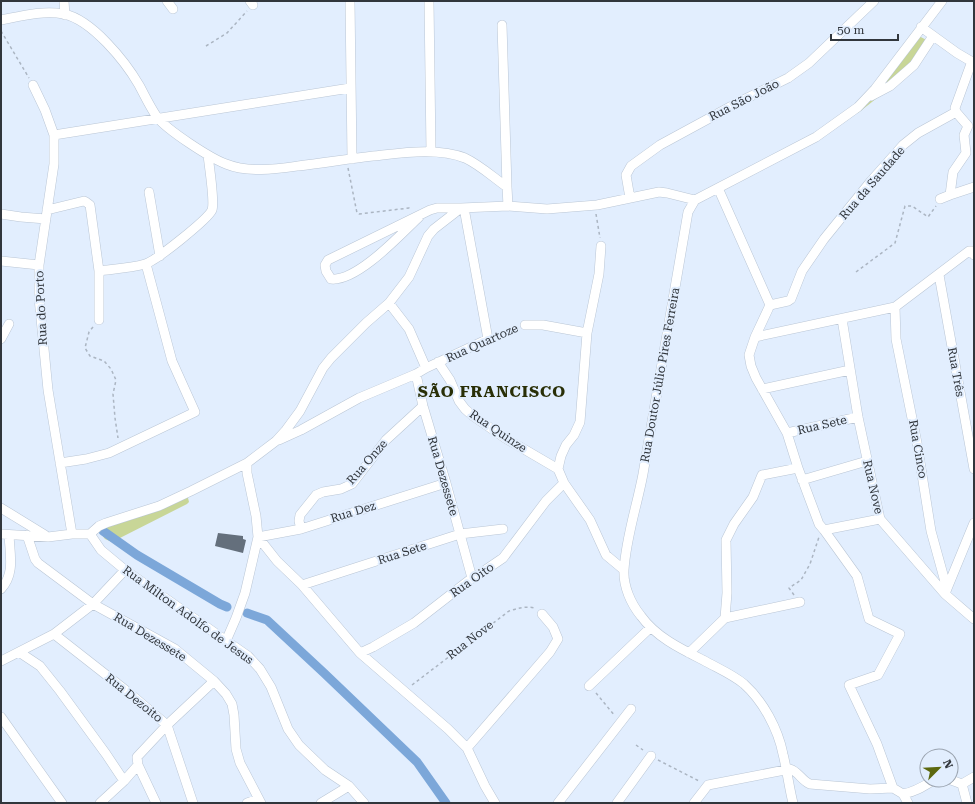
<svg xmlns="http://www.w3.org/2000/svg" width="975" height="804" font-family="'Roboto Serif',serif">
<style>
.green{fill:#c8d697}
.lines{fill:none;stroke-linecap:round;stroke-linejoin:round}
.canal{stroke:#7ca7d9;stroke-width:9}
.building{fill:#646f7c}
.minor-casing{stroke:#bac6d5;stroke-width:10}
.path{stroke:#abb5c2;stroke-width:1.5;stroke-dasharray:3 3;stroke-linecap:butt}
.minor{stroke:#fff;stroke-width:9}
.labels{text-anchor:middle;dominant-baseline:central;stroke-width:4;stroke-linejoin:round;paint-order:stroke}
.street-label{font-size:12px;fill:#31363c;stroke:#e2eefe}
.district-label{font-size:16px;font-weight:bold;letter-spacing:1px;fill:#292f07;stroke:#e2eefe}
</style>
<rect width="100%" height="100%" fill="#e2eefe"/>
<path class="green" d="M919 36 930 42 915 68 858 113 856 107Z
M184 498H188L189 502 187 504 112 542 105 539 102 535 103 529Z"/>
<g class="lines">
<path class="canal" d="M103 531 137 555 220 604 227 607
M247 613 267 620 324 673 417 762 446 803"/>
</g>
<path class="building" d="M218 533 243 536V539L246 540 243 553 215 546Z"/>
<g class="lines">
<g class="minor-casing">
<path id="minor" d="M64 1 65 15
M167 1 173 9
M250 1 253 5
M350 1 352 159
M429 1 431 152
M1 20C21 16 43 10 64 14 92 20 125 61 139 85 145 96 150 107 157 117 167 130 210 158 226 164 248 173 276 169 298 166 323 163 348 159 373 156 401 153 438 147 465 158 480 165 494 178 507 187L508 206
M502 25 507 187
M921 27 957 53 974 63
M33 85 45 110 54 135V164L39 265V298L48 390 72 534
M871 96 890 86 914 65 933 36
M956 112 955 108 972 61
M54 135 350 88
M718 188 770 305
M149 192 160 256
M950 195 974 187
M630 198 626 175 631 166 660 145 741 101 788 78 809 63 874 1
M940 199 950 195 953 172 966 153 964 135 968 126 956 112
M47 210 84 201 86 202 90 205 99 271V320
M1 214 21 217 46 219
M419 217C401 234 357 282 331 279L326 271 325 265 328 260 430 210 437 208H461
M601 246 599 274 587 333 580 422 574 435 566 445 561 456 558 469 564 483 590 520 606 555 624 570
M1 261 39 265
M99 271C114 269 131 268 145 264 156 261 208 219 212 210 215 202 209 165 208 155
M939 275 974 469
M389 303 409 329 426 368
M770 305 755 337 749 355 751 366 756 378 787 433 798 468 819 524 824 530 880 519
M770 305 788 301 791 299 802 271 824 239 871 181 903 145 918 133 956 112
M895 307 896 339 917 443 931 531 947 589
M842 319 858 417 880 519 945 594 974 619
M525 325H543L587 333
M755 337 895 307 969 251H972L974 255
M1 339 9 324
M438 362 450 380 459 401 465 409 473 416 505 438 558 469
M416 374 423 406 446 483 472 578
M762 389 850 370
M787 433 858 417
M279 440 301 430 359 398 416 374 426 368 488 339 464 208
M60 463 86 459 109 453 195 412 172 361 146 264
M247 463V473L256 516 258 537 277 561 302 585 360 653 448 729 467 748 485 786 495 803
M802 480 867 461
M1 508 45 535
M301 529 299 521 300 515 316 495 323 492 341 489 352 484 386 440 423 406
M824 530 857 576 869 619 900 634 878 675 849 685 877 744 893 788
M1 534 48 537 72 534H90
M27 535 35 559 38 563 93 604 175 649 214 681 226 694 232 704 234 715 236 749 240 763 261 803
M302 585 460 534 503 529
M1 589C15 574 10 555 9 535
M946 591 974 523
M725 618 727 593 726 540 734 524 753 497 762 475 798 468
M54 634 128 692 167 725 193 803
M226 641 236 618 245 593 258 537 301 529 446 483
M19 652 40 666 60 691 106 754 124 781
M360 653 373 647 414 623 472 578 481 573 503 558 546 501 564 483
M689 653 725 618 800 602
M1 661 54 634 93 604 125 570
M589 686 650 628
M1 717 62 803
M467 748 550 652 558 639 553 627 542 614
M951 780 962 784
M962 784 967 803
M962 784 974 777
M903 794C915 792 924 786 934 780
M100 803 124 781 138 765
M156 803 138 765 137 757 167 725 214 681
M247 803 258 799
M321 803 349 786
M364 803 349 786 325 770 299 745 288 729 271 687 260 669 248 656 125 570 101 550 90 534 99 526 106 523 159 506 191 491 247 463 276 441 286 430 300 411 323 368 331 358 366 323 389 303 409 277 428 236 434 229 461 208 508 206 547 209 597 205 659 192 667 193 695 200
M558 803 631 709
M617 803 651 756
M694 803 708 785 790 769C798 771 802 781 810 784L870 789 893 788 903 794 908 803
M793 803C789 787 787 770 783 754 778 729 763 701 744 684 732 674 717 668 703 660 681 649 656 637 641 616 631 604 623 586 624 570 626 537 637 506 643 474 658 387 673 299 688 212L695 200 816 137 858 107 875 89 942 1"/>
</g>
<path class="path" d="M1 31 29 78
M206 46 227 33 247 11
M348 168 357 213 359 214 409 208 410 209
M596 214 600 238
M856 272 895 243 905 206H912L928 217 936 206
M93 327 89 332 85 348 90 356 104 361 111 369 116 380 113 394 115 418 118 438
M497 336 517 327
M794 595 789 588 801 580 810 564 819 537
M412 685 509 611C518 608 526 606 535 608
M596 693 615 716
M636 745 643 750
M658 760 699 781"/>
<use href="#minor" class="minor"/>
</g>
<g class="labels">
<g class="street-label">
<text transform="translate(744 100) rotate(-27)">Rua São João</text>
<text transform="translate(872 183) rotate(-49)">Rua da Saudade</text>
<text transform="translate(41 308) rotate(-93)">Rua do Porto</text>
<text transform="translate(482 343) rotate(-24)">Rua Quartoze</text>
<text transform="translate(956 372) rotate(80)">Rua Três</text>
<text transform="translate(660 375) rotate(-80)">Rua Doutor Júlio Pires Ferreira</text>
<text transform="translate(822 425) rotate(-13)">Rua Sete</text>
<text transform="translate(498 431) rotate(34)">Rua Quinze</text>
<text transform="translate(918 449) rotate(80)">Rua Cinco</text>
<text transform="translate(367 462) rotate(-49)">Rua Onze</text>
<text transform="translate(443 476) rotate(74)">Rua Dezessete</text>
<text transform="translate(873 487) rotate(77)">Rua Nove</text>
<text transform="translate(353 512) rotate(-17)">Rua Dez</text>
<text transform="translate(402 553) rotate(-18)">Rua Sete</text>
<text transform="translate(472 580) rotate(-35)">Rua Oito</text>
<text transform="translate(188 615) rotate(36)">Rua Milton Adolfo de Jesus</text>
<text transform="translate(150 637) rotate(31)">Rua Dezessete</text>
<text transform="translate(470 640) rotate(-38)">Rua Nove</text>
<text transform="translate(134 698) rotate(39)">Rua Dezoito</text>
</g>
<g class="district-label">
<text x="492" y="391">SÃO FRANCISCO</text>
</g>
</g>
<rect width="975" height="804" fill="none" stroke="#31363c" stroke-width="4"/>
<g transform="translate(939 768) rotate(66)"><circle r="19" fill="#e2eefe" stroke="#9ba4b0"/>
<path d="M0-3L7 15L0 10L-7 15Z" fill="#5c680f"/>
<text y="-6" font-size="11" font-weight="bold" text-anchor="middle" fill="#31363c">N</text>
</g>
<path d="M831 34v6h67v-6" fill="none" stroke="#31363c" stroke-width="2"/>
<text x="837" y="34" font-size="12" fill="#31363c" stroke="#e2eefe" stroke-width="3" paint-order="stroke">50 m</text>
</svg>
